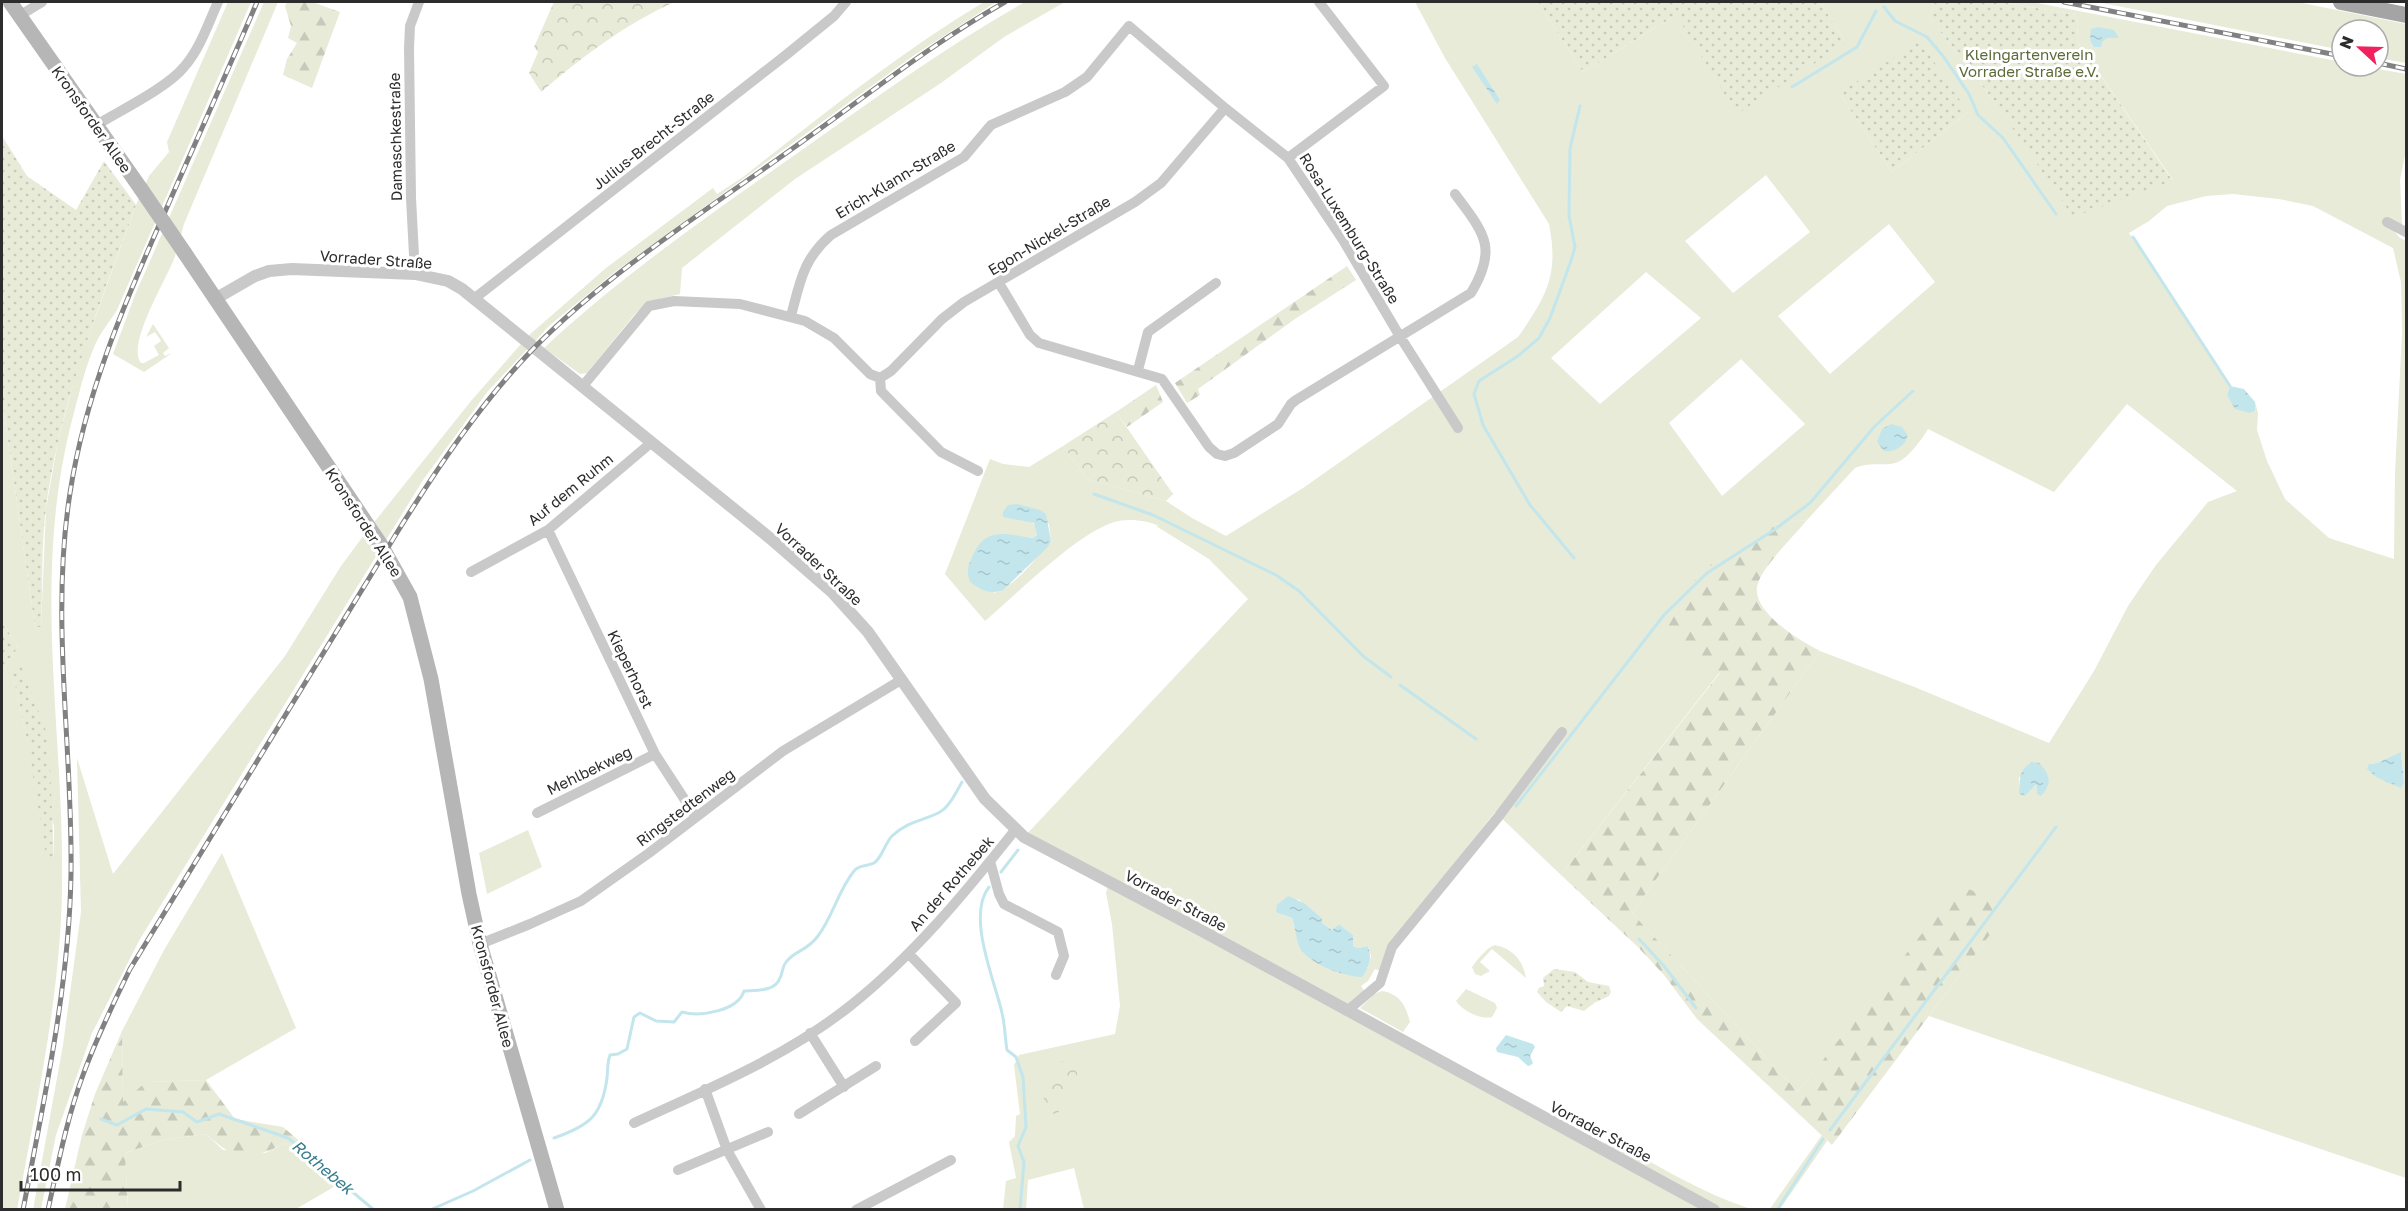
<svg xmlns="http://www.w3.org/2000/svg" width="2408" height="1211" font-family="'Golos Text',sans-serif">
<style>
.grass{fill:#e7ebd8;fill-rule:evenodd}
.forest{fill:url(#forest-firs)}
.park{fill:url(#park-crowns)}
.garden{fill:url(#garden-dots)}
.water{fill:url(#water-ripples)}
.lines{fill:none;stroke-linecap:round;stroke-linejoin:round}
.stream{stroke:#c3e6ed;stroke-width:3}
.minor{stroke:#c9c9c9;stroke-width:10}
.tertiary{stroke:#c9c9c9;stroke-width:12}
.secondary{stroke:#b6b6b6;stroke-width:15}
.primary{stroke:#a4a4a4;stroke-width:16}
.rail-casing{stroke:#818181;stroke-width:5}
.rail{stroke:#fff;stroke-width:3;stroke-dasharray:9;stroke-linecap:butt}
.secondary-bridge{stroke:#b6b6b6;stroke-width:15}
.labels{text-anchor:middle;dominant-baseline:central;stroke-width:6;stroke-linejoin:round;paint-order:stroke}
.park-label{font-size:15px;fill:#5b6a37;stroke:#fff}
.street-label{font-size:15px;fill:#2c2c2c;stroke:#fff}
.water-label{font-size:16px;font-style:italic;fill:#347d8c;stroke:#fff}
</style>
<defs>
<pattern id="forest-firs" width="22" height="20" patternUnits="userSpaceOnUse" patternTransform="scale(1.5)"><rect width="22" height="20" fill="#e7ebd8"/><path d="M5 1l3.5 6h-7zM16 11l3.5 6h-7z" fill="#c6caba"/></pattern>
<pattern id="park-crowns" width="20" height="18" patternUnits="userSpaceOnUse" patternTransform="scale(1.5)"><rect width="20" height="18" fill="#e7ebd8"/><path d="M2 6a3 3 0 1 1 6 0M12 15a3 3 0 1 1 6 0" fill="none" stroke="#c6caba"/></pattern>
<pattern id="garden-dots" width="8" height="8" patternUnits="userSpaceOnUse" patternTransform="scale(1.5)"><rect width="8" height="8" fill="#e7ebd8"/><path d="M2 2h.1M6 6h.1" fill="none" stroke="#c6caba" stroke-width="1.8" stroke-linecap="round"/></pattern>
<pattern id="water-ripples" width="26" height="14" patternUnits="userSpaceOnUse" patternTransform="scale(1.5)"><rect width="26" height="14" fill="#c3e6ed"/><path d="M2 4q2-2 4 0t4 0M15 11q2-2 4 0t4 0" fill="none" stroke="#a8c5cb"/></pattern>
</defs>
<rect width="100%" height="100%" fill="#fff"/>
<path class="grass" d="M228 2H251L117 310C110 321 100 333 95 345 84 370 78 398 71 424 31 583 65 732 62 891 60 999 36 1104 17 1210L2 1209V671L18 647 2 622V399L35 627H41L46 509 58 441 79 362 136 205 149 176 169 152 167 142ZM13 675 54 826V861Z
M264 2H278L184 224C181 235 178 248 174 259 166 280 126 345 141 363H144L159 355 154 346 161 341 155 332 146 337 153 324 169 348 163 353 165 356 172 353 144 372 113 354 135 295Z
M984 2H996L913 56 616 271 550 325 488 391 423 480 140 939 92 1033 56 1135 41 1209 33 1210 63 1045 81 912 77 758 113 874 285 656 341 566 364 535 471 401 528 336 606 268 713 188 717 194 743 177C821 116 899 53 984 2Z
M1025 2H1065L1004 37 941 83 795 179 682 268 680 294 647 302 634 315 587 373 580 374 544 348C622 275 711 214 799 152 873 100 946 46 1025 2Z
M1415 2H1538L1583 72 1676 15 1846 43 1820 2H1935L1929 17 1994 101 2173 180 2077 41 2078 15 2001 2H2032L2342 62V66H2362L2406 74V150L2400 180 2402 224 2390 226 2400 238 2406 241V1178L1929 1016 2009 909 1960 886 1798 1092 1632 913 1820 651 1917 688 2049 743 2094 671 2128 606 2156 565 2208 502 2237 491 2127 404 2054 492 1928 429C1923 438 1908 458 1898 462 1886 467 1871 461 1855 468L1807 520 1772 524 1720 672 1561 875 1495 812 1390 945 1381 971 1375 969 1368 981 1361 986 1365 992 1350 1005 1604 1145 1610 1137C1654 1165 1702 1193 1751 1209H1084L1074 1168 1028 1180 1026 1209H1003L1006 1181 1016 1178 1009 1142 1015 1136 1016 1116 1020 1114 1014 1065 1019 1055 1115 1034 1120 1006 1112 924 1106 893 1108 886 1024 837 1248 599 1209 559 1156 526H1159C1148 520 1126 518 1114 522 1076 534 1017 594 985 621L945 574 990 459 1003 464 1029 467 1063 446 1087 479 1166 501 1192 518 1226 536 1303 488 1518 337C1547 296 1559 274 1549 224L1445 58ZM1839 93 1968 112 1892 172ZM1766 175 1810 232 1733 293 1685 241ZM2233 194 2279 199 2313 206 2393 248 2401 282 2402 333 2395 473 2394 559 2329 538 2285 499 2267 461 2257 430 2258 413 2255 402V411L2250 413 2227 395 2230 386 2129 233 2149 221 2167 206 2206 196ZM1889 224 1935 282 1830 374 1778 316ZM1646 272 1701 318 1600 404 1551 358ZM1741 359 1805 424 1722 496 1669 423ZM1031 522 1049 524 1051 541C1035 559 1017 585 994 593L998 534 1033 538 1037 535 1035 525ZM2401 753 2404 781 2369 764 2377 763ZM2019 777 2048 787 2037 794 2036 783 2025 795 2019 794ZM1298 899 1322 918V923L1332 930 1339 924 1353 935V946L1358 948 1368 946 1371 956 1368 968 1300 949 1292 918 1284 915Z
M2097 2H2297L2406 24V63L2378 58V30H2342V50Z
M528 830 542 867 487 894 479 853Z
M222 853 296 1028 206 1080 146 1082 123 1103 122 1031 164 950Z
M1495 945C1513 949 1523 960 1526 978L1492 949 1480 962 1490 971 1481 976 1475 974 1472 967C1478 959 1486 948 1495 945Z
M1466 989 1495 1003 1497 1008 1492 1017C1480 1020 1463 1011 1456 1001Z
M1382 991C1400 994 1406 1006 1410 1022L1403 1032 1360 1008 1374 994Z
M206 1134 223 1150 265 1153 286 1143 332 1188 296 1209H128L125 1153 163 1140Z
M1822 1135 1827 1141 1780 1209 1769 1210Z"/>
<path class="forest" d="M287 2H312L340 12 312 88 283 75 287 59 297 43 288 38 291 26 285 6Z
M1347 266 1356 280 1295 319 1198 389 1200 395 1187 403 1175 383Z
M1156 385 1163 402 1127 427 1116 412Z
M1807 520C1794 536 1764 565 1758 583 1748 610 1800 641 1820 651L1632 913 1798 1092 1960 885 2010 908 1832 1145 1697 1019 1664 975 1638 947 1561 875 1720 673 1666 630 1670 611 1703 570 1772 524Z
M122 1031 123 1102 146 1082 206 1080 235 1119 283 1127 345 1180 332 1188 286 1143C246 1161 239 1163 206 1134L163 1140 125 1153 128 1209H65L82 1135 95 1094Z"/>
<path class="park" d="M554 2H674C624 25 583 56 541 92L529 73 538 52 534 47Z
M1116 412 1173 494 1166 501 1087 479 1063 446Z
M1066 1060 1081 1065 1064 1105 1056 1115C1033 1106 1045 1065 1066 1060Z"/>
<path class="garden" d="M1538 2H1820L1846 43 1737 114 1676 15 1583 72Z
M1935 2H2001L2078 15 2077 41 2173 181 2073 217 1994 101 1929 17Z
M1920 41 1968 112 1892 172 1839 93Z
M2 136 27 176 76 210 104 161 136 205C100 304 60 402 46 508 41 546 43 587 41 627H35L2 399Z
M2 622 18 647 2 671Z
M20 662 49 739 54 861 47 862 28 744 13 675 14 666Z
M1554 969 1575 972 1588 982 1609 986 1611 992 1609 996 1594 1003 1584 1011 1567 1006 1561 1012 1546 1002 1537 992 1539 988 1544 986 1543 978Z"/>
<path class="water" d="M2098 27 2114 30 2119 38H2107L2102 42 2101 47H2094C2089 41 2090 36 2091 29Z
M1477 64 1500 100 1497 104 1472 67Z
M2230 386 2244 389 2255 402V411L2250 413 2235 409 2227 395Z
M1891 424 1902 427 1908 436C1904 447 1895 452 1884 451L1877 442 1882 429Z
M1017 504 1040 510 1046 514 1051 541 1047 548 1003 590C989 595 981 590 970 582 966 571 968 566 973 555 986 526 1006 534 1033 538L1037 535 1034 523 1003 517V512L1008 505Z
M2401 752 2404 782 2401 788 2376 777 2367 769 2369 764 2377 763Z
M2032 762 2039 763C2050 774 2053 784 2041 796L2037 794 2036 784 2025 796 2019 794C2020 781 2018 770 2032 762Z
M1288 896 1304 903 1322 918V923L1332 930 1339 924 1353 935V946L1358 948 1368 946C1372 958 1370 966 1362 977 1343 976 1314 966 1301 950 1297 945 1295 926 1292 918L1276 912 1277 905Z
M1506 1035 1533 1044 1535 1047 1530 1056 1533 1063 1531 1065 1528 1066 1518 1057 1497 1052 1496 1048Z"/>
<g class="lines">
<path class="stream" d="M1884 7 1895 21 1927 37 1943 56 1969 94 1978 115 2003 138 2056 214
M1792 87 1857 47 1876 11
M2133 237 2230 386
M1094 494 1153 515 1276 575 1299 591 1363 656 1391 677
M1574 558 1530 505 1483 425 1474 394 1479 381 1518 356 1539 338 1550 318 1571 261 1575 247 1569 216 1570 149 1580 106
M1400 685 1476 739
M1516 806 1664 615 1707 573 1774 530 1810 503 1875 426 1913 391
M1001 872 1018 850
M989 887C966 916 995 981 1002 1013 1005 1025 1005 1038 1007 1050L1016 1057 1023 1077 1026 1127 1018 1146 1024 1162 1020 1210
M1639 939 1664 966 1696 1008
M101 1119 117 1125 146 1109 183 1112 197 1122 219 1114 288 1138 374 1210
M1830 1130 2056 827
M554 1138C588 1126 602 1117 607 1078 608 1070 607 1063 610 1055L618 1054 627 1049 634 1017 640 1013 656 1021 674 1022 682 1012C700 1017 738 1011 744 991 756 990 775 992 780 978 783 972 782 966 787 961 796 950 807 951 818 936 833 916 838 891 854 871 860 864 866 867 874 863 882 858 885 843 892 836 908 821 923 821 940 812 950 806 956 792 962 782
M430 1210 473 1191 530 1160
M1777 1210 1823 1139"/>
<path class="minor" d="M19 16 42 2
M95 126C119 111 167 88 184 67 200 49 208 24 218 2
M1288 158 1384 86 1319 2
M2387 222 2406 232
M415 274 411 198 409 48 410 26 419 2
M999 283 1030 335 1039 343 1162 379 1209 447 1217 454 1225 456 1234 453 1278 424 1291 404 1296 400 1471 293C1499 247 1483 232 1455 194
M475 298 786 55 834 16 846 2
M791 316C800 282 803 259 831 235L964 157 991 125 1065 92 1087 77 1129 26 1225 108 1288 158 1343 240 1399 335 1458 428
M1138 370 1148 332 1216 283
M880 378 891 371 942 319 964 302 1135 202 1161 183 1225 108
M880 378 881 391 941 452 978 471
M582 387 649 306 674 301 740 304 805 321 834 338 870 374 880 378
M548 530 655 754 696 817
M471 572 548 530 652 442
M537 813 655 754
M990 861 999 894 1004 904 1058 932 1064 956 1056 975
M480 944 530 924 581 901 649 853 783 751 901 680
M909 954 956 1003 915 1041
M1347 1011 1380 983 1392 947 1499 816 1562 732
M810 1033 844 1087
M705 1089 727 1150 761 1210
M799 1114 876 1066
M634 1123C707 1089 786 1057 850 1006 913 956 965 893 1015 830
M678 1170 768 1132
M856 1210 951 1160"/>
<path class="tertiary" d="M215 299 255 276 269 271 292 269 415 274 448 281 462 289 771 539 832 592 868 632 985 799 1024 837 1204 932 1714 1210"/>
<path class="secondary" d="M10 2 141 189
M184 252 381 545 410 597 431 679 469 894 480 944 557 1210"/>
<path class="primary" d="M2341 2 2406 15"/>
<g class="rail-casing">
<path id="rail" d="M2064 2 2342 56
M2378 63 2406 69
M23 1210C44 1099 69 987 71 875 73 747 50 620 70 493 85 395 124 304 164 214 195 143 227 73 257 2
M48 1210C58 1164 67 1118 83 1075 96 1039 113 1004 130 969L398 531C438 467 480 404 533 349 613 268 712 207 803 141 869 94 934 42 1005 2"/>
</g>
<use href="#rail" class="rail"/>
<path class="secondary-bridge" d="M141 189 184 252"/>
</g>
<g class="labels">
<g class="park-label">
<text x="2029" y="54">Kleingartenverein<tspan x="2029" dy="17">Vorrader Straße e.V.</tspan></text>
</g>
<g class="street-label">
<text transform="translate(92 119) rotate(55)">Kronsforder Allee</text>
<text transform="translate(395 137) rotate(-91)">Damaschkestraße</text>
<text transform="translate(653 140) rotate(-38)">Julius-Brecht-Straße</text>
<text transform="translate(895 179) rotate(-31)">Erich-Klann-Straße</text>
<text transform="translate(1350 228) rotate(58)">Rosa-Luxemburg-Straße</text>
<text transform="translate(1049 235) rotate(-31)">Egon-Nickel-Straße</text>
<text transform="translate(376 259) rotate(4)">Vorrader Straße</text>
<text transform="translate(570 489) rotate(-39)">Auf dem Ruhm</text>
<text transform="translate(364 522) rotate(57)">Kronsforder Allee</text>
<text transform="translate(819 564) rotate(43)">Vorrader Straße</text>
<text transform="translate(631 669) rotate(64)">Kieperhorst</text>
<text transform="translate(589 770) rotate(-26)">Mehlbekweg</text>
<text transform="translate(685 807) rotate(-37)">Ringstedtenweg</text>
<text transform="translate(951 883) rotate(-49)">An der Rothebek</text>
<text transform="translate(1176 900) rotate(28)">Vorrader Straße</text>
<text transform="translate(493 986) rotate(75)">Kronsforder Allee</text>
<text transform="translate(1601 1131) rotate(28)">Vorrader Straße</text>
</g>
<g class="water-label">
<text transform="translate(323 1167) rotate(40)">Rothebek</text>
</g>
</g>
<rect width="2408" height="1211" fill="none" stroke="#2c2c2c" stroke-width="6"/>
<g transform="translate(2360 48) rotate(292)"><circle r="28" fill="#ffffff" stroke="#ababab" stroke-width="1.5"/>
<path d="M0-4.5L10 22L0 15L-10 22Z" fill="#f1215e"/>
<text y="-9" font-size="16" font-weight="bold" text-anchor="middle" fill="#2c2c2c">N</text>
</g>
<path d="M21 1181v9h159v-9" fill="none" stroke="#2c2c2c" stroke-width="3"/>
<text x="30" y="1181" font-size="18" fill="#2c2c2c" stroke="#ffffff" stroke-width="4.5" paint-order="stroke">100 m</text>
</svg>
